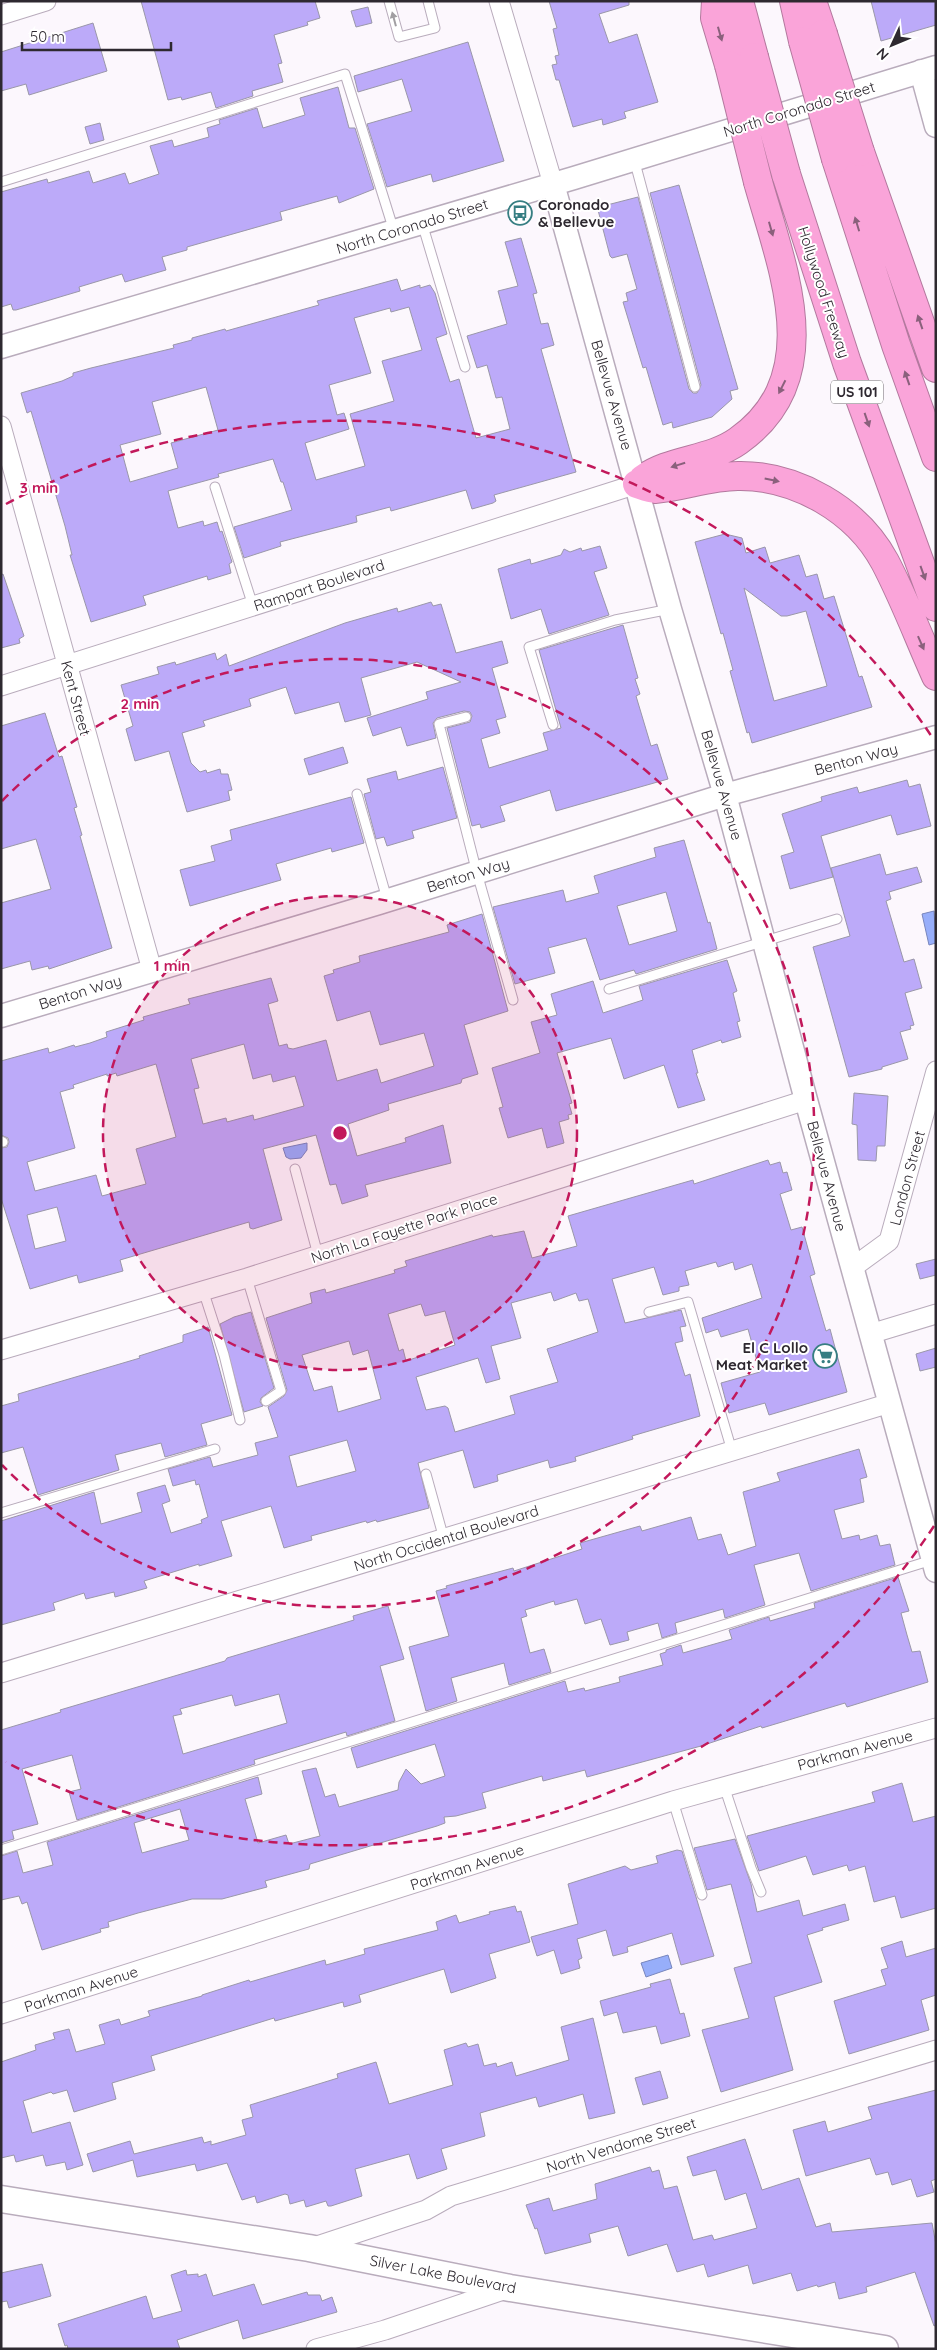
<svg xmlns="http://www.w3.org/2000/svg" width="937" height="2350" font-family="Quicksand,sans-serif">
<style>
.water{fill:#97aefa;stroke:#7886bd}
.building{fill:#bcaaf9;stroke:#9a97a9;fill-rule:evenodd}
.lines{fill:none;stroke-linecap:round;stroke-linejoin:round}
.service-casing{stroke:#b9acbc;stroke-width:11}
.minor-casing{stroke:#b9acbc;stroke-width:21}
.tertiary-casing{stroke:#b9acbc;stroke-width:25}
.secondary-casing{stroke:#b9acbc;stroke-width:29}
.motorway-casing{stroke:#b3799e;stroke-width:30}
.service{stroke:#fff;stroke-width:9}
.minor{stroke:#fff;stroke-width:19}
.tertiary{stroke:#fff;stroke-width:22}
.secondary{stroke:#fff;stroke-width:26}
.motorway{stroke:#faa4d9;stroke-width:28}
.motorway-bridge-casing{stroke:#b3799e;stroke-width:30;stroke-linecap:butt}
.motorway-bridge{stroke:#faa4d9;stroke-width:28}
.oneway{fill:#a19fa2}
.oneway2{fill:#8a607c}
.ring{fill:none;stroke:#c2185b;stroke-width:2.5;stroke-dasharray:9 6}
.labels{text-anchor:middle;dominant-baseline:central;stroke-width:4;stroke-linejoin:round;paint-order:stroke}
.shield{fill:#fff;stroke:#6d696e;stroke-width:1}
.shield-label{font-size:14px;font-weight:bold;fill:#2e2930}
.street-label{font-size:15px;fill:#2e2930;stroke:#fff}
.poi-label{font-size:15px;font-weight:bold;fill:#2e2930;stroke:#fff;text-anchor:start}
.centre{fill:#c2185b;stroke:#fff;stroke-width:2.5}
.ring-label{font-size:15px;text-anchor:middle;font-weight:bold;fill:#c2185b;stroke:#fff;stroke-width:4;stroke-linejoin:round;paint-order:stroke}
</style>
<rect width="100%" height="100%" fill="#fcf7fd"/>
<path class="water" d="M934 911 936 943 929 945 922 914Z
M307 1143V1150L301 1158 290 1159 286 1157 283 1148Z
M668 1955 672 1968 646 1977 641 1963Z"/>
<path class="building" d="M141 1H315L320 18 307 22 308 25 274 35 282 63 278 64 283 82 252 91 253 96 216 108 211 92 182 100 181 97 168 100Z
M549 1H629V5L599 14 609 43 637 34 658 102 624 112 626 118 603 125 602 119 573 127 559 80H556L552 65 557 64 555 56 559 55 553 29 557 28Z
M871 1H936V25L881 41Z
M368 7 372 23 356 27 351 11Z
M93 23 107 71 29 95 26 84 1 91V52Z
M468 42 504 161 433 182 431 174 387 187 367 124 412 111 402 79 358 92 354 76Z
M338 87 349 128H355L374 189 339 203 337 196 280 212 282 220 187 247V250L162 257 166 270 125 282 122 274 79 287 80 291 16 310H13L11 304 1 307V192L47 179 48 183 89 171 93 183 125 173 129 184 159 174 150 146 172 140 174 147 209 137 207 128 220 124 219 120 257 108 263 128 305 115 300 98Z
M100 123 104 140 90 144 85 127Z
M679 185 738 389 730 391 732 399 712 417 673 428 672 422 663 425 646 367 643 368 623 302 628 301 626 293 637 289 627 254 612 258 610 256 598 210 608 208 607 205 638 197 689 389 693 393H697L701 385 650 193Z
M521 238 537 293 533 294 541 324 548 323 554 345 541 349 576 472 494 495 496 501 493 503 472 509 466 490 391 511 390 507 356 516 357 522 280 542 281 546 244 558 234 527 292 510 283 482H281L273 459 218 474 219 477 168 491 178 528 203 521 204 526 217 522 220 532 222 531 232 562 229 564 231 573 208 580 207 576 143 596 146 605 91 622 70 555H72L65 526 31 411 27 413 21 393 62 381 73 376V373L91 368 174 348 173 345 192 340V338L225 329 226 331 319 305 317 301 397 279 401 291 420 285V288L430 285 435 293 447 334 436 338 450 382 459 379 476 438 510 429 502 397 496 398 487 365 477 368 467 336 507 324 498 291 518 286 505 242ZM409 307 422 350 382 361 394 401 350 414 365 466 316 480 305 443 349 429 344 413 337 415 329 385 371 373 354 318 390 308 391 312ZM206 387 218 430 171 443 178 468 130 482 120 445 161 434 152 402Z
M725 534 742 538 746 553 765 547 770 563 799 555 806 577 817 574 824 599 834 596 859 677 862 676 872 707 752 743 749 732 747 733 730 671 733 670 723 633 721 634 695 542ZM744 588 781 616H787L806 611 827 686 774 701Z
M600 546 607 568 594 572 609 615 549 634 541 609 511 619 498 569 530 559 531 564 561 555 564 549 570 552 581 548 582 551Z
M3 574 24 636 19 639 20 643 1 648V575Z
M431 602 433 606 441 604 456 653 502 641 508 663 492 668 506 717 496 720 500 733 481 739 489 768 548 750 543 733 561 728 539 650 623 625 638 678 635 679 640 694 636 696 651 746 657 744 668 779 556 811 550 790 500 806 505 821 481 828 480 824 472 826 447 728 470 722 472 716 470 712 464 711 437 718 433 723 436 738 407 746 401 727 373 736 367 718 428 699 426 692 461 682 417 662 361 678 371 715 345 722 339 702 295 714 286 687 249 699 251 706 203 721 205 726 182 733 191 763 200 772 206 770 207 773 220 769 221 774H228L232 790 228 791 230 800 187 812 169 751 135 761 126 729 133 726 121 685 159 674 157 667 175 662 176 665 215 653 217 660 226 654 229 666 345 623 397 608 398 612Z
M45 713 59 757 62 756 77 807 74 808 82 835 80 836 112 948 49 969 48 966 32 970 30 961 1 969V903L51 889 36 839 1 849V726Z
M343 747 348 763 309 775 304 759Z
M443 767 457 818 412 831 414 838 387 846 384 837 376 839 364 794 371 792 367 779 396 771 398 780Z
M907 780 909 787 920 784 931 826 897 835 891 815 821 836 833 877 790 889 781 856 794 852 782 814 822 801 821 797 857 787 859 793Z
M351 797 364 843 332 852 331 848 276 864 281 880 190 906 180 870 215 861 211 846 232 840 230 830Z
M684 840 708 923 710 922 717 949 636 974 634 970 600 980 586 938 548 948 555 973 515 984 493 907 563 890 566 902 599 893 594 876 656 857 654 848ZM666 892 677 931 629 945 617 906Z
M880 854 886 875 917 867 922 882 889 892 891 899 886 901 904 962 914 959 922 988 905 993 914 1025 910 1026 911 1029 900 1032 908 1059 882 1067V1069L849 1077 813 947 850 936 831 868Z
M482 914 508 1011 464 1025 478 1074 462 1079 461 1083 388 1104 389 1110 348 1124 357 1156 406 1142 405 1138 443 1125 451 1163 365 1185 368 1196 342 1204 336 1184 330 1185 316 1135 263 1149 282 1220 253 1229 250 1228 249 1222 120 1260 123 1271 79 1283 77 1275 30 1289 1 1198V1148L7 1147 9 1142 8 1138 1 1135V1061L48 1048 49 1053 74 1045 75 1047 90 1043 107 1037 106 1032 144 1020 143 1017 190 1004 188 999 271 978 278 1001 268 1004 279 1046 287 1044 288 1048 293 1049 326 1040 337 1081 377 1069 381 1083 434 1066 424 1033 380 1045 370 1011 337 1021 324 976 334 973 333 970 360 962 359 956 449 932 447 925ZM244 1044 253 1079 271 1074 273 1082 295 1076 304 1106 254 1120 253 1115 227 1122 226 1118 203 1124 194 1089 199 1088 191 1059ZM156 1064 176 1137 136 1149 146 1184 102 1196 96 1175 35 1191 27 1162 75 1148 60 1092 74 1088 73 1085 107 1074V1076L116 1073 117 1076ZM57 1207 66 1241 35 1249 27 1215Z
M727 960 737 991 733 993 740 1021 737 1022 741 1037 722 1043 721 1040 692 1050 698 1073H696L705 1100 678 1108 664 1065 624 1079 611 1038 557 1053 572 1103 569 1104 572 1114 568 1115 569 1119 559 1122 564 1143 547 1148 542 1128 508 1138 499 1108 503 1107 492 1068 540 1053 531 1022 557 1015 551 994 593 981 603 1013 643 1000 639 986Z
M854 1093 888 1096 885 1146H877L876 1161 858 1160 857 1125 852 1124Z
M768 1160 770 1165 780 1162 783 1173 787 1172 792 1190 780 1194 791 1230 802 1227 815 1274 810 1276 826 1331 830 1329 847 1392 769 1415 765 1403 729 1413 721 1383 760 1372 748 1329 721 1337 718 1329 706 1333 702 1318 762 1298 752 1264 735 1270 733 1262 718 1267 716 1262 685 1271 689 1285 679 1287V1291L663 1295 654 1267 612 1279 625 1323 681 1310 686 1326 680 1327 683 1341 675 1343 685 1376 690 1374 700 1416 632 1436 633 1439 575 1457 576 1461 550 1468 548 1460 497 1475 498 1481 474 1488 463 1450 418 1463 429 1508 377 1522 376 1520 367 1523 366 1521 311 1536 312 1540 284 1548 271 1506 221 1521 232 1556 199 1566V1564L144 1581 147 1588 115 1597 114 1592 86 1599 84 1593 53 1603 55 1610 1 1625V1521L94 1492 101 1524 142 1512 137 1493 165 1485 170 1501 162 1504 171 1533 202 1523 201 1520 208 1517 199 1484 196 1485 195 1480 173 1486 168 1469 210 1457 213 1467 258 1455 255 1443 278 1437 268 1407 284 1396 287 1390 266 1318 312 1303 310 1293 325 1289 326 1293 395 1273 394 1270 407 1266 405 1261 492 1235 493 1237 524 1231 532 1258 577 1246 568 1216 693 1180 694 1184ZM551 1292 554 1301 576 1293 579 1301 588 1299 598 1332 547 1349 558 1382 510 1396 515 1414 455 1432 448 1408 445 1406 426 1410 416 1377 478 1358 486 1383 500 1379 491 1346 521 1338 511 1303ZM421 1304 425 1316 445 1311 455 1345 406 1361 403 1349 399 1351 388 1314ZM349 1341 353 1355 368 1350 381 1399 338 1412 332 1386 314 1391 302 1355ZM347 1440 356 1471 297 1487 289 1456Z
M936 1259V1275L920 1279 916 1264Z
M251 1312 274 1388 261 1398 260 1402 263 1406 244 1412 220 1324 234 1317Z
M208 1327 232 1415 201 1424 207 1445 165 1457 161 1443 115 1455 119 1470 38 1495 23 1447 1 1453V1406L19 1401 18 1394 140 1358 139 1356 183 1342V1335Z
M936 1348V1367L920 1371 916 1354Z
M859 1449 867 1477 860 1479 864 1502 834 1510 842 1539 859 1535 860 1540 877 1535 880 1546 890 1544 895 1565 811 1591 799 1553 754 1565 765 1605 725 1618 723 1609 675 1623 677 1633 662 1638 658 1623 627 1632 629 1640 610 1645 601 1619 585 1624 577 1599 555 1605 554 1601 525 1610 527 1616 521 1618 530 1653 544 1649 551 1672 509 1685 504 1663 451 1678 457 1701 426 1711 409 1647 449 1636 436 1591 447 1588 446 1586 513 1568 514 1571 582 1549 580 1543 640 1526 642 1531 691 1517 698 1540 721 1534 728 1555 756 1546 743 1492 780 1481 777 1473Z
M898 1577 909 1611 901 1613 907 1635 912 1652 920 1651 928 1682 847 1707 845 1703 762 1728 761 1726 701 1746 587 1777 585 1770 543 1781 542 1776 482 1793 486 1808 456 1816 444 1817 445 1823 437 1826 310 1864 309 1869 265 1881 267 1887 222 1899H192L138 1913 108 1922 109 1927 100 1929 101 1932 42 1950 27 1902 22 1904 19 1896 1 1900V1856L17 1851 23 1873 53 1865 47 1842 258 1777 262 1794 245 1799 258 1843 286 1835 289 1844 320 1836 302 1771 316 1768 325 1797 335 1794 339 1807 398 1790 399 1782 406 1769 421 1784 445 1776 435 1744 357 1768 351 1748 565 1681 568 1692 584 1688 585 1691 620 1682 619 1677 663 1665 660 1654 666 1652V1650L681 1645 683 1653 732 1639 729 1630 769 1617 770 1621 815 1608 814 1603ZM180 1809 189 1840 142 1853 134 1823Z
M388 1606 404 1659 380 1666 395 1721 347 1736 346 1732 254 1760 255 1764 77 1820 69 1792 81 1789 72 1755 22 1769 38 1824 12 1831 14 1839 1 1843V1730L61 1712 60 1710 225 1661 227 1658 354 1620 353 1616ZM279 1694 287 1723 183 1754 173 1716 182 1714 180 1709 232 1695 235 1706Z
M902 1783 913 1822 936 1816V1908L901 1918 895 1896 874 1902 865 1866 849 1871 847 1865 813 1875 806 1856 759 1871 747 1836 875 1802 872 1792Z
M735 1839 751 1884 757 1912 799 1900 803 1916 845 1904 849 1920 822 1928 823 1930 807 1935 822 1982 774 1997 793 2070 721 2092 702 2030 749 2018 734 1968 752 1963 731 1884 707 1890 694 1848Z
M677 1850 682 1851 714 1956 681 1965 672 1933 627 1947 628 1952 613 1956 606 1930 577 1939 582 1958 578 1960 580 1968 561 1974 554 1950 537 1956 531 1937 578 1924 568 1884 625 1866 631 1870 658 1863 656 1856Z
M515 1906 517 1912 521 1911 530 1942 489 1954 496 1978 451 1993 444 1969 359 1995 361 2002 344 2007 343 2002 275 2021 274 2018 151 2056 155 2070 112 2083 116 2099 74 2112 67 2090 53 2094 51 2092 23 2101 32 2133 70 2122 83 2165 67 2170 65 2162 46 2166 43 2155 16 2162 14 2155 1 2158V2062L36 2050 35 2045 55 2039 53 2033 69 2029 76 2052 105 2044 99 2025 119 2019 121 2025 150 2016 148 2011 202 1996V1995L249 1980 250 1982 325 1960 326 1965 365 1954 364 1949 438 1930 436 1922 456 1915 459 1923 490 1914 489 1912Z
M902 1941 906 1957 936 1948V1995L921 2000 929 2030 849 2054 834 2001 886 1985 881 1970 888 1968 881 1948Z
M670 1979 680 2014 684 2013 690 2036 661 2044 656 2026 623 2033 617 2012 604 2016 600 2001 651 1987 650 1984Z
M593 2018 615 2113 589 2119 583 2094 539 2107 536 2097 480 2113 485 2136 441 2149 447 2169 417 2179 409 2154 355 2169 362 2196 331 2206H328L326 2201 306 2207 304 2200 290 2204 288 2195 285 2194 257 2203 255 2196 242 2200 227 2163 197 2171 195 2164 137 2177 133 2160 93 2172 87 2154 130 2141 134 2154 202 2137 204 2143 211 2141V2145L246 2135 242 2120 253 2117 250 2105 338 2078 337 2074 376 2062 389 2104 453 2085 444 2050 466 2043 468 2047 478 2044 484 2066 496 2063 497 2067 512 2062 516 2076 569 2060 561 2027Z
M660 2071 668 2098 643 2105 635 2078Z
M936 2090V2179L931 2181 934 2192 917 2197 911 2179 892 2185 888 2172 876 2175 870 2158 806 2176 793 2130 825 2121 828 2132 872 2119 868 2107Z
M745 2139 762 2190 799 2178 816 2227 830 2223 832 2232 932 2223 936 2245V2325L934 2326 915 2272 866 2287 867 2292 839 2299 835 2282 818 2287 817 2285 797 2291 791 2273 753 2284 748 2265 708 2277 704 2264 677 2272 667 2244 628 2256 618 2226 589 2234 591 2242 545 2254 537 2228 535 2229 526 2205 549 2198 553 2211 597 2199 595 2184 650 2167 652 2172 659 2170 664 2189 677 2186 693 2240 712 2235 714 2240 757 2228 746 2193 725 2200 716 2170 693 2176 687 2157Z
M42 2264 51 2296 9 2308 7 2301 1 2302V2273Z
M186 2270 187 2275 198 2274V2277L206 2274 213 2296 254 2284 262 2305 307 2292 308 2295H320L322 2301 332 2297 337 2312 243 2339 238 2320 177 2340 180 2349H68L67 2345 65 2346 58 2324 146 2296 153 2319 182 2311 171 2275Z"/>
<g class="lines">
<g class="service-casing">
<path id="service" d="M389 1 399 37 435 28 428 1
M634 159 695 387
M1 182 345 74 394 231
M422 223 465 367
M215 487 253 606
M466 717 439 724 477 873 513 1000
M553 725 529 647 615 620 670 609
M357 794 387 899
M609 989 837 919
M1 1141 3 1142
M295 1169 318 1255
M247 1278 281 1391 266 1401
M203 1290 224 1355 240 1420
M649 1312 688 1302 732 1451
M426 1474 444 1539
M1 1513 215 1449
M724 1786 751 1868 761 1892
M673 1801 702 1895
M1 1850 932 1560"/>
</g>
<g class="minor-casing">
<path id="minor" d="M499 1 553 184
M1 15 46 1
M1 426 152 970
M1 686 637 484
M852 1268 889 1241 936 1071
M870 1334 936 1314
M1 1350 247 1278 806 1100
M1 1673 890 1403
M1 2014 673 1801 936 1728
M311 2248 426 2210 451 2196 936 2050
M316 2349 385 2330 506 2289"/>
</g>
<g class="tertiary-casing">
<path id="tertiary" d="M921 71 936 126
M553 184 670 609 725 795 806 1100 936 1571
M1 347 574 178 936 67
M1 1016 379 903 725 795 936 737"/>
</g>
<g class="secondary-casing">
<path id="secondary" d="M1 2199 309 2248 510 2288 885 2349"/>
</g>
<g class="motorway-casing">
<path id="motorway" d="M716 1 715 18 729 65
M739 1 754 57
M794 1 803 41
M812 1 823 34
M860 152 936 368
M836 159 896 345 936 457
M786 174 847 363 936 607
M643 479C670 459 710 461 738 441 829 377 782 268 758 182
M637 484C643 486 650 489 655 489 683 487 709 476 738 476 796 475 857 510 885 562 904 598 919 638 936 676"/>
</g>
<use href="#service" class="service"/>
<use href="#minor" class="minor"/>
<use href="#tertiary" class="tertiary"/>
<use href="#secondary" class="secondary"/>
<use href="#motorway" class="motorway"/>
<g class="motorway-bridge-casing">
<path id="motorway-bridge" d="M823 34 860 152
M803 41 836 159
M754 57 786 174
M729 65 758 182"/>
</g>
<use href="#motorway-bridge" class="motorway-bridge"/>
</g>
<defs><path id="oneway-solid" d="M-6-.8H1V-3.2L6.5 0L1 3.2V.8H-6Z" transform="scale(1.25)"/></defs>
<use class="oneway" href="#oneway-solid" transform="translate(394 19) rotate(-105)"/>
<g class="oneway2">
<use href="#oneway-solid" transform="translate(720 34) rotate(74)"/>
<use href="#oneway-solid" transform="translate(857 224) rotate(-107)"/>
<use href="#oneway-solid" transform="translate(771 229) rotate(74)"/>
<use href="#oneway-solid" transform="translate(920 322) rotate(-109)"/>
<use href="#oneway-solid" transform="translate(907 378) rotate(-109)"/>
<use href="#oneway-solid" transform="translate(782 387) rotate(117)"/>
<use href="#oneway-solid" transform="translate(867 420) rotate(71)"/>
<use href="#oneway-solid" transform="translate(678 465) rotate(163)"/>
<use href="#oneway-solid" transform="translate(772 480) rotate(12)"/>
<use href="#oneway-solid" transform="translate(923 573) rotate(70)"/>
<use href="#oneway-solid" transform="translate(921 643) rotate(66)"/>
</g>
<circle cx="340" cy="1133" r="237" fill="#c2185b" fill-opacity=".12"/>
<g class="ring">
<circle cx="340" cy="1133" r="237"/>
<path d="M2 801A474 474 0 1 1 2 1465"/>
<path d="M934 1526A712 712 0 0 1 6 1762M6 504A712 712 0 0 1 934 740"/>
</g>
<defs>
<g id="bus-ring" transform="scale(1.25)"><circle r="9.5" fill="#fff" stroke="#367e82" stroke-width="1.5"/><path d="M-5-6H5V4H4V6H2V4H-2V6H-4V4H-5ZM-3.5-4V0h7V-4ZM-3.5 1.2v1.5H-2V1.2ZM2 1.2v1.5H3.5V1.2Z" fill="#367e82"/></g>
<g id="supermarket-ring" transform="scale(1.25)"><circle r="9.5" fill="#fff" stroke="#367e82" stroke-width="1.5"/><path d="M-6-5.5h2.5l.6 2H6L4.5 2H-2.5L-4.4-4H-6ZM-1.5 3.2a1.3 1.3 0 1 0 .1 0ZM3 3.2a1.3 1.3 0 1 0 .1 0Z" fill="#367e82"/></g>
</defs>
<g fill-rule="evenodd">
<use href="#bus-ring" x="520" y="213"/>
<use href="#supermarket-ring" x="825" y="1356"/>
</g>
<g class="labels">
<rect class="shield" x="831" y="380.5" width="52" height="23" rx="4"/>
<g class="shield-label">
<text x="857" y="392">US 101</text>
</g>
<g class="street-label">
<text transform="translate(799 109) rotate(-17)">North Coronado Street</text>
<text transform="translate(412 226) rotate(-17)">North Coronado Street</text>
<text transform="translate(824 292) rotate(72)">Hollywood Freeway</text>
<text transform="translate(612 395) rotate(74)">Bellevue Avenue</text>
<text transform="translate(319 585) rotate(-18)">Rampart Boulevard</text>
<text transform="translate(76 698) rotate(75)">Kent Street</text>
<text transform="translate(856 759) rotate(-15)">Benton Way</text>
<text transform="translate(722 785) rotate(74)">Bellevue Avenue</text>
<text transform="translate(468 875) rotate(-17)">Benton Way</text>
<text transform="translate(80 992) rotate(-17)">Benton Way</text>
<text transform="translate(827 1176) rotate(75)">Bellevue Avenue</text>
<text transform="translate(907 1178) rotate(-75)">London Street</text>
<text transform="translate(404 1228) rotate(-18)">North La Fayette Park Place</text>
<text transform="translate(446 1538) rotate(-17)">North Occidental Boulevard</text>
<text transform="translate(855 1750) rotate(-15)">Parkman Avenue</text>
<text transform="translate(467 1867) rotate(-18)">Parkman Avenue</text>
<text transform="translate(81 1989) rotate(-18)">Parkman Avenue</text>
<text transform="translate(621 2145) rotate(-17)">North Vendome Street</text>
<text transform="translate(443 2274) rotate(11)">Silver Lake Boulevard</text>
</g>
<g class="poi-label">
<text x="538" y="204">Coronado<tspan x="538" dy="17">&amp; Bellevue</tspan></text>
<text x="808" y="1347" text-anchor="end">El C Lollo<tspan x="808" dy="17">Meat Market</tspan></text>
</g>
</g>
<circle cx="340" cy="1133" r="8" class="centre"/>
<g class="ring-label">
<text x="39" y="493">3 min</text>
<text x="140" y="709">2 min</text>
<text x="172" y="971">1 min</text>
</g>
<rect width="937" height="2350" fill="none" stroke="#2e2930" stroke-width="5"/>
<g transform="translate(892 45) rotate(226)" stroke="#ffffff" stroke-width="4" paint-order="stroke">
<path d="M0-4L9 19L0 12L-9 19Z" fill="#2e2930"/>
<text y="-8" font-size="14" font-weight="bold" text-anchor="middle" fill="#2e2930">N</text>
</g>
<path d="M22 42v8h149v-8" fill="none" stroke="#2e2930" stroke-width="2.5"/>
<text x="30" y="42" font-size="15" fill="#2e2930" stroke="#ffffff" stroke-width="4" paint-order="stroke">50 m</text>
</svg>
